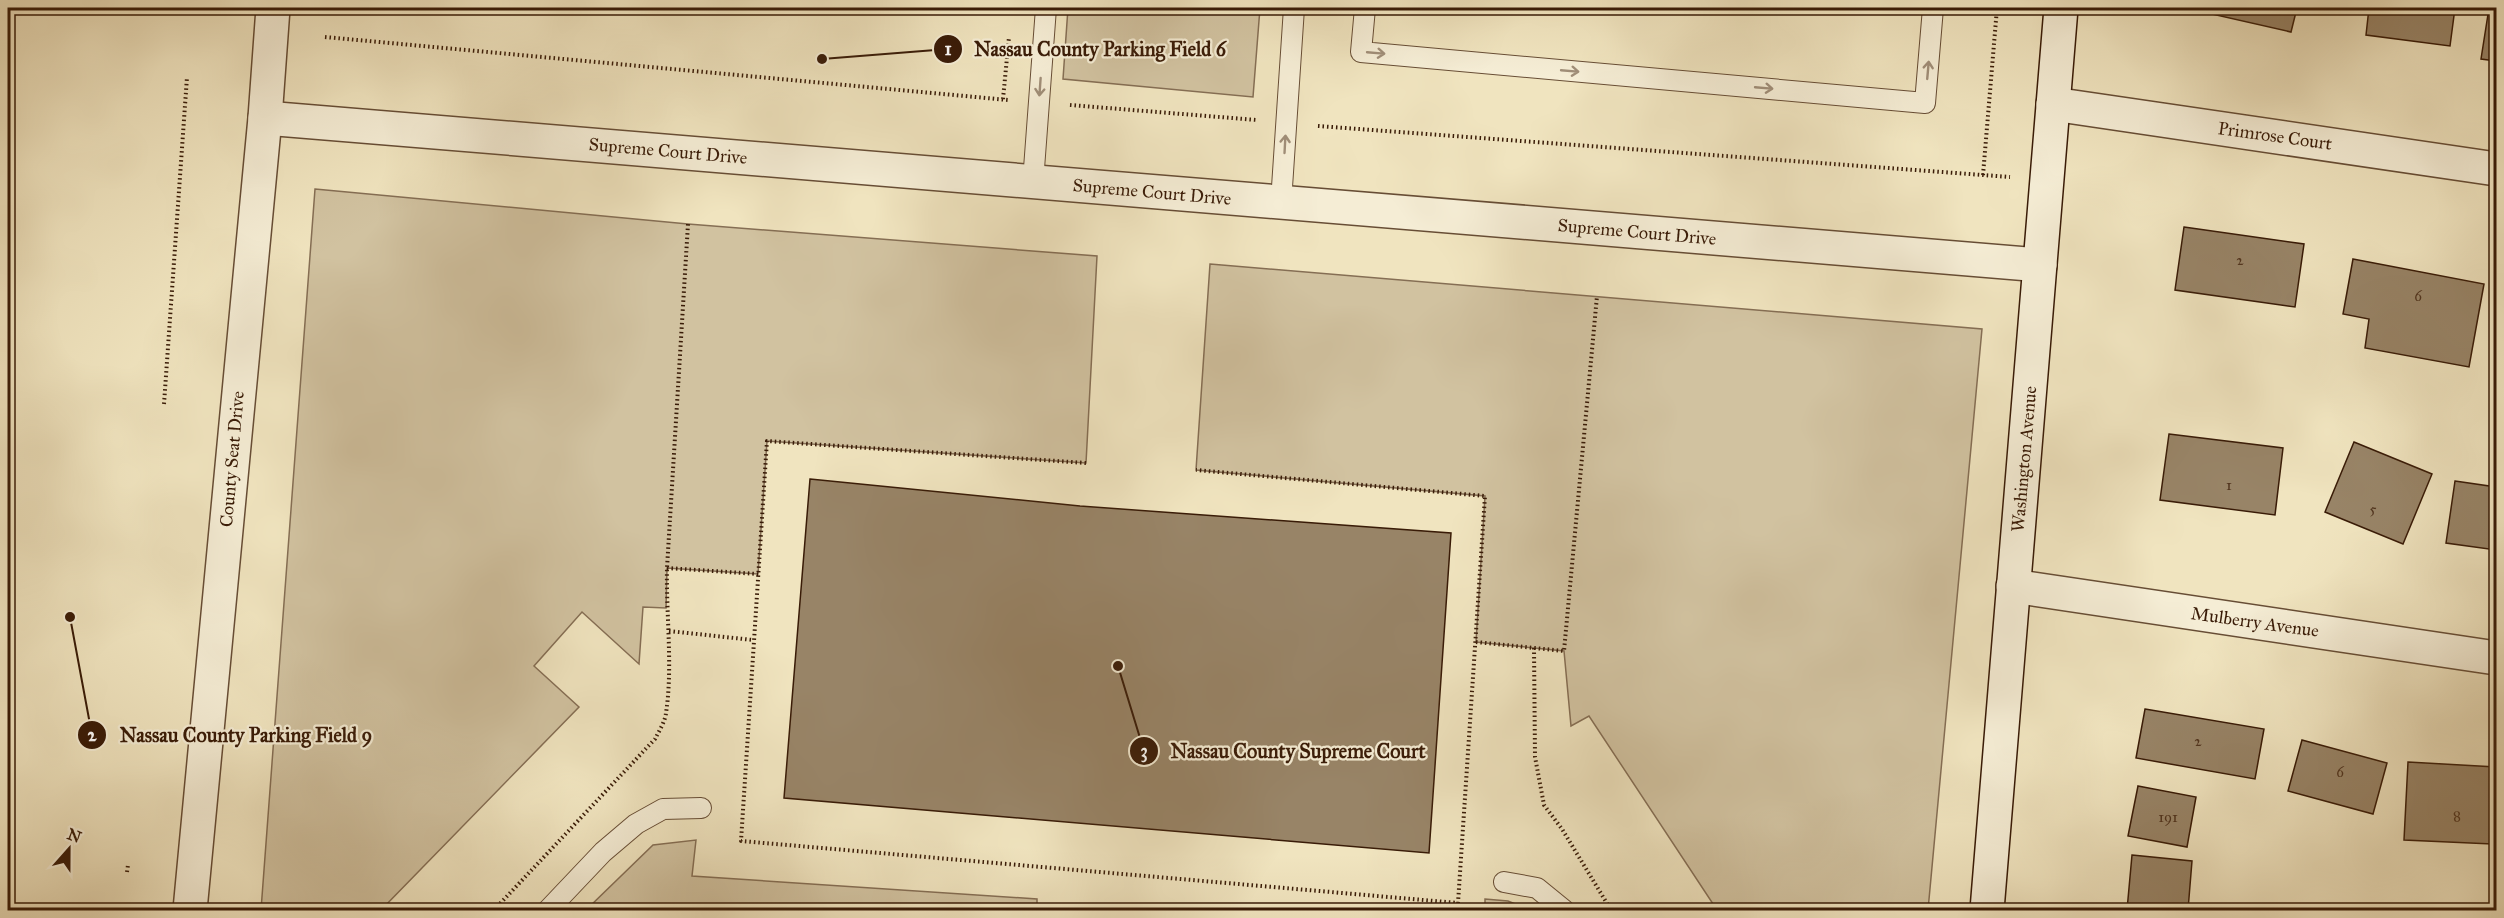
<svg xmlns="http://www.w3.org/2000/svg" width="2504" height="918" font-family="'IM FELL Great Primer',serif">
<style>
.green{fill:#d1c2a0;stroke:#856e54;stroke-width:1.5}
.building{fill:#988467;stroke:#391b07;stroke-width:1.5}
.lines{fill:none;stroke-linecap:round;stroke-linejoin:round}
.service-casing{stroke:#674d35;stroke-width:22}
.minor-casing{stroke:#674d35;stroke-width:36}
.tertiary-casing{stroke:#674d35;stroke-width:36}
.secondary-casing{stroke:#391b07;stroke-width:36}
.path{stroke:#391b07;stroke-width:4;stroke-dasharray:1.5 3;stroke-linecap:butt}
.service{stroke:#f5edd5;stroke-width:20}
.minor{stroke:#f5edd5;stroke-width:33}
.tertiary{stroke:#f5edd5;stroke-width:33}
.secondary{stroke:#f5edd5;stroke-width:33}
.oneway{stroke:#a08e78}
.labels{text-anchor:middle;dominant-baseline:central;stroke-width:4.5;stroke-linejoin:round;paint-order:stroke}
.number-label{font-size:15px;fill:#51351f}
.street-label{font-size:18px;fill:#391b07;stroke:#f5edd5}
.leader{fill:none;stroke:#391b07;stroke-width:2}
.callout-dot{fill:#391b07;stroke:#f5edd5;stroke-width:2}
.mark-label{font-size:18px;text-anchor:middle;font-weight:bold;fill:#fff}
.callout-label{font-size:20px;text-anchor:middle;font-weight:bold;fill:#391b07;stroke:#f5edd5;stroke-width:4.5;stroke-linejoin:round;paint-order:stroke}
</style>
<rect width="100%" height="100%" fill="#f0e4bf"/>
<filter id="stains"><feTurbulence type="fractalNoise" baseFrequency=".00333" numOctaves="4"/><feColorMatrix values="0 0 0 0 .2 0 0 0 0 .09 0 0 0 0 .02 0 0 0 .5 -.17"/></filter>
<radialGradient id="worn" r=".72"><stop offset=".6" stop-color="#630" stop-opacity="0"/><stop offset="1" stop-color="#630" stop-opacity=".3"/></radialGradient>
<path class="green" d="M1068 8H1260L1253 97 1063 79Z
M315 189 688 224 1097 256 1086 463 767 441 758 574 667 568 666 608 643 607 639 664 582 612 534 666 579 707 381 910H261Z
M1210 264 1982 329 1928 910H1717L1589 716 1571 726 1564 651 1476 642 1485 496 1196 470Z
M696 840 692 876 1037 899V910L947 909 586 910 653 845Z
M1485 899 1508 901 1530 910H1485Z"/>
<path class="building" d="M2194 8H2297L2291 32 2194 10Z
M2369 8H2455L2450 46 2366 35Z
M2489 8H2496V61L2481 59Z
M2184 227 2304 244 2295 307 2175 290Z
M2353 259 2484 284 2469 367 2365 348 2369 319 2343 314Z
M2169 434 2283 448 2275 515 2160 500Z
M2354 442 2432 474 2403 544 2325 512Z
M810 479 1080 506 1451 533 1429 853 784 798Z
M2455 481 2496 487V550L2446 543Z
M2145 709 2264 729 2255 779 2136 758Z
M2302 740 2387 763 2373 814 2288 791Z
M2408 762 2496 767 2492 844 2404 840Z
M2138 786 2196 797 2187 847 2128 836Z
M2132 855 2192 861 2188 910H2127Z"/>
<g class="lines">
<g class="service-casing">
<path id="service" d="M1365 8 1361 52 1925 103 1933 8
M1033 182 1046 8
M1281 202 1294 8
M1504 882 1537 888 1564 910
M548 910 603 852 636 824 663 809 701 808"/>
</g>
<g class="minor-casing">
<path id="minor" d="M2053 104 2496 169
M265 118 2040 265
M2013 586 2496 658"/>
</g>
<g class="tertiary-casing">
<path id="tertiary" d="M190 910 265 118 273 8"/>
</g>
<g class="secondary-casing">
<path id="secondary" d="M1987 910 2061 8"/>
</g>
<path class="path" d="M325 37 1008 100
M1003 99 1009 37
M1070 105 1257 120
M1318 126 2010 177
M1983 175 1997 8
M164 404 187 77
M1086 463 767 441 741 841 1458 903 1485 496 1196 470
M667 568 758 574
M669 631 753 640
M1476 642 1564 651 1597 296
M1534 648 1535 757 1544 805 1562 829 1611 910
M127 872 128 865
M494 910 655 739C659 731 665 722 666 713 673 668 666 614 667 568L688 224"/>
<use href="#service" class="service"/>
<use href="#minor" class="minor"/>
<use href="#tertiary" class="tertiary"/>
<use href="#secondary" class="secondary"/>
</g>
<defs><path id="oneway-shaft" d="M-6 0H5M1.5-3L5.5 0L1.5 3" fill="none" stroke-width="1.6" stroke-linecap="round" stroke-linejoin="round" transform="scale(1.5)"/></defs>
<g class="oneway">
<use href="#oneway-shaft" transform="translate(1376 53) rotate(5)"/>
<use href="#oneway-shaft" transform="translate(1928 70) rotate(-85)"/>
<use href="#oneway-shaft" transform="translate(1570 71) rotate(5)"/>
<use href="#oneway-shaft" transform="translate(1040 87) rotate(94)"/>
<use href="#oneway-shaft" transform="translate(1764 88) rotate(5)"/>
<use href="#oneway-shaft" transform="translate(1285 144) rotate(-87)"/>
</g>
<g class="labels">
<g class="number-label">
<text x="2240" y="260">2</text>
<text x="2418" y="296">6</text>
<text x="2229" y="485">1</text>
<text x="2373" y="509">5</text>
<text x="2198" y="741">2</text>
<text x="2340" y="772">6</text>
<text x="2457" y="816">8</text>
<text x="2168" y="817">191</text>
</g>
<g class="street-label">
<text transform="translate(2275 136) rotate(8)">Primrose Court</text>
<text transform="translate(668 151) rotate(5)">Supreme Court Drive</text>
<text transform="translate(1152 192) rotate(5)">Supreme Court Drive</text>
<text transform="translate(1637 232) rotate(5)">Supreme Court Drive</text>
<text transform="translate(232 459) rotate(-85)">County Seat Drive</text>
<text transform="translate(2024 459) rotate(-85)">Washington Avenue</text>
<text transform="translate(2255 622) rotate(8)">Mulberry Avenue</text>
</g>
</g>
<path class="leader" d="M822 59L948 49M70 617L92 735M1118 666L1144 751"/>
<g class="callout-dot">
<circle cx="822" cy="59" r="6"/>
<circle cx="70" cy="617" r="6"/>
<circle cx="1118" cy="666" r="6"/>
<circle cx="948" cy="49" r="15"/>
<circle cx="92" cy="735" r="15"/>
<circle cx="1144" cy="751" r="15"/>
</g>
<g class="mark-label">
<text x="948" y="55">1</text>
<text x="92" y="741">2</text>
<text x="1144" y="757">3</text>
</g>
<g class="callout-label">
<text x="1100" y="56">Nassau County Parking Field 6</text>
<text x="246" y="742">Nassau County Parking Field 9</text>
<text x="1298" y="758">Nassau County Supreme Court</text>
</g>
<rect width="2504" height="918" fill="none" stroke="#f0e4bf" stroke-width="30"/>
<rect x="9" y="9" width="2486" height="900" fill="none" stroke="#391b07" stroke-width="3"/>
<rect x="15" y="15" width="2474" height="888" fill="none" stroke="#391b07" stroke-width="1.5"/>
<g transform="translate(69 849) rotate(21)" stroke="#f5edd5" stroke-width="4.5" paint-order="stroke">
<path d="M0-4.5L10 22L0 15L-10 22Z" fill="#391b07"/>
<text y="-9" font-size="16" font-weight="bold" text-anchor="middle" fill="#391b07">N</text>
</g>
<rect width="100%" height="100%" filter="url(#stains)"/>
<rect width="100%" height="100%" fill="url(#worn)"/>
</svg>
